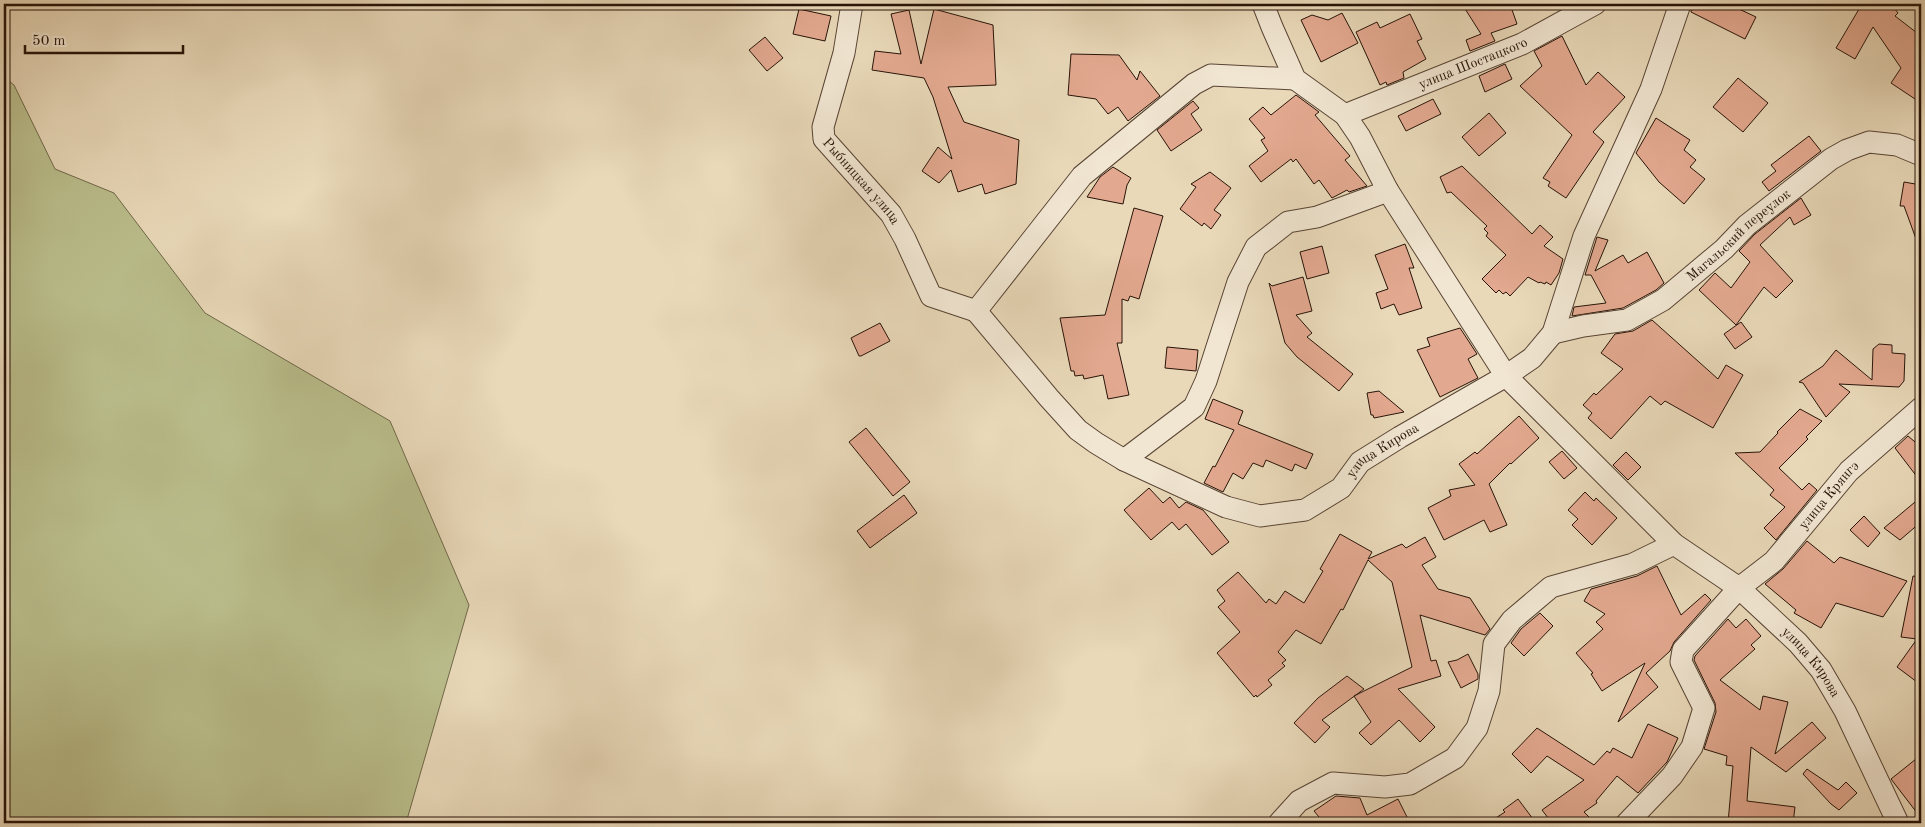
<svg xmlns="http://www.w3.org/2000/svg" width="1925" height="827" font-family="'Old Standard TT',serif">
<style>
.green{fill:#babe8c;stroke:#70684a}
.building{fill:#e3a990;stroke:#271308}
.lines{fill:none;stroke-linecap:round;stroke-linejoin:round}
.minor-casing{stroke:#584434;stroke-width:23}
.minor{stroke:#f1e6d2;stroke-width:21}
.labels{text-anchor:middle;dominant-baseline:central;stroke-width:4;stroke-linejoin:round;paint-order:stroke}
.street-label{font-size:14px;fill:#271308;stroke:#f1e6d2}
</style>
<rect width="100%" height="100%" fill="#e9d9b9"/>
<filter id="stains"><feTurbulence type="fractalNoise" baseFrequency=".004" numOctaves="4"/><feColorMatrix values="0 0 0 0 .2 0 0 0 0 .09 0 0 0 0 .02 0 0 0 .5 -.17"/></filter>
<radialGradient id="worn" r=".72"><stop offset=".6" stop-color="#630" stop-opacity="0"/><stop offset="1" stop-color="#630" stop-opacity=".3"/></radialGradient>
<path class="green" d="M4 77 14 85 55 169 114 193 205 313 390 421 469 605 406 823H4Z"/>
<path class="building" d="M1462 4H1510L1517 24 1491 33 1495 41 1470 51 1466 40 1481 34Z
M1692 4H1742L1739 9 1756 17 1745 39 1691 12Z
M1862 4H1891L1898 13 1895 16 1921 36V103L1891 83 1901 68 1873 27 1855 59 1836 48Z
M799 9 831 16 825 41 793 34Z
M934 9 993 25 996 85 948 87 964 122 1019 140 1016 184 985 194 982 184 958 192 951 170 939 183 922 171 938 147 952 159 933 97 924 78 872 70 875 51 901 54 891 14 909 10 921 64Z
M1342 13 1358 43 1321 62 1301 20 1312 15 1328 20Z
M1410 14 1422 39 1417 41 1426 59 1403 72 1404 78 1387 85 1386 82 1380 85 1356 32 1377 22 1380 28Z
M1562 36 1586 85 1598 72 1625 97 1593 132 1604 142 1566 198 1548 186 1550 182 1543 178 1572 135 1520 86 1542 66 1534 51Z
M765 37 783 58 767 71 749 50Z
M1071 54 1119 55 1137 80 1140 71 1160 96 1128 121 1118 107 1108 114 1096 99 1068 95Z
M1505 64 1512 79 1485 92 1479 76Z
M1738 78 1768 103 1743 132 1713 107Z
M1296 95 1319 112 1315 115 1350 156 1345 160 1367 186 1349 192 1347 190 1332 198 1319 180 1314 184 1296 159 1293 162 1291 159 1261 182 1249 166 1268 151 1261 140 1265 138 1249 119 1263 107 1271 115Z
M1433 99 1441 114 1406 131 1398 116Z
M1193 101 1199 108 1191 114 1202 130 1171 151 1157 130Z
M1489 113 1506 133 1479 156 1462 137Z
M1656 118 1690 140 1684 150 1696 160 1690 167 1705 179 1684 204 1659 182 1636 153Z
M1809 136 1821 151 1769 191 1762 182 1776 171 1771 165Z
M1462 166 1532 234 1540 225 1553 237 1544 246 1563 259 1559 273 1551 285 1546 282 1545 284 1540 282 1539 283 1528 277 1510 296 1506 292 1503 294 1499 290 1496 293 1482 279 1506 255 1486 236 1488 233 1484 229 1487 226 1451 192 1447 193 1440 177Z
M1113 167 1131 178 1127 185 1123 204 1087 197 1100 177Z
M1210 172 1231 188 1214 210 1221 215 1211 229 1204 223 1202 226 1180 209 1196 187 1191 184Z
M1904 182 1921 185V247H1919L1904 206H1900Z
M1801 198 1811 215 1794 225 1790 217 1760 245 1793 281 1776 298 1764 287 1736 325 1699 290 1715 273 1731 288 1750 262 1739 251 1755 234Z
M1134 208 1163 216 1139 299 1130 296 1128 301 1122 299V343H1117L1129 395 1108 399 1103 375 1084 379 1083 375 1075 376 1074 371H1071L1060 318 1105 315Z
M1597 237 1608 240 1595 271 1623 255 1628 263 1647 252 1664 283 1656 290 1623 308 1572 316 1574 307 1606 303 1591 275H1585Z
M1405 244 1414 268H1409L1422 308 1399 315 1394 304 1381 309 1376 293 1388 289 1375 255Z
M1322 246 1329 273 1307 279 1300 252Z
M1303 277 1312 311 1296 315 1312 333 1307 337 1353 374 1339 391 1297 357 1285 343 1269 283 1272 286Z
M1652 320 1718 379 1726 365 1743 375 1713 428 1665 401 1661 405 1650 396 1611 439 1588 418 1592 413 1583 405 1594 393 1596 395 1623 369 1601 353 1615 334 1633 331Z
M1741 322 1752 337 1735 349 1724 334Z
M880 323 890 341 861 356H859L851 338Z
M1460 328 1477 354 1468 359 1478 378 1440 397 1417 350 1430 346 1427 338Z
M1879 344 1892 345V353L1905 354 1904 381 1899 387 1839 384 1850 392 1826 417 1803 383 1799 382 1823 366 1836 350 1872 380 1873 349Z
M1167 347 1198 350 1196 371 1165 368Z
M1379 391 1404 412 1374 418 1373 415H1371L1367 393Z
M1213 399 1243 411 1238 424 1313 454 1306 469 1295 464 1292 471 1266 460 1263 467 1253 463 1243 479 1233 473 1223 492 1204 483 1213 466 1215 467 1234 430 1205 419Z
M1800 409 1822 421 1806 437 1808 439 1779 468 1802 490 1809 483 1817 490 1776 540 1764 528 1785 507 1770 495 1774 490 1735 453 1760 452 1778 433 1777 432Z
M1519 416 1539 438 1511 464 1510 463 1489 484 1507 525 1490 532 1484 520 1444 540 1428 508 1451 496 1449 490 1475 485 1459 464 1475 452 1477 454Z
M866 428 910 482 893 496 849 442Z
M1908 436 1921 447V482L1895 448Z
M1562 451 1577 468 1564 479 1549 462Z
M1626 452 1641 467 1628 480 1613 465Z
M1149 488 1163 503 1170 497 1179 508 1186 502 1203 510 1229 542 1212 555 1186 524 1179 530 1172 522 1151 540 1124 510Z
M1585 492 1594 501 1596 498 1617 518 1592 545 1572 525 1578 519 1568 510Z
M904 495 917 513 870 548 857 531Z
M1921 497V522L1900 540 1884 528Z
M1864 516 1880 533 1868 547 1850 530Z
M1340 534 1372 552 1368 559 1402 544 1406 548 1425 537 1436 557 1422 565 1438 589 1470 598 1490 629 1485 635 1420 615 1431 661 1436 660 1441 676 1398 689 1435 727 1420 742 1399 720 1371 745 1359 733 1371 722 1354 696 1412 667 1392 582 1368 560 1343 610 1341 609 1321 644 1296 630 1278 652 1286 660 1282 663 1285 666 1268 680 1272 685 1257 697 1256 695 1254 697 1217 653 1240 632 1218 607 1225 601 1217 590 1238 572 1266 603 1269 599 1276 604 1285 591 1304 603 1323 571 1320 569Z
M1807 541 1834 563 1840 557 1907 581 1883 617 1836 603 1821 628 1794 613 1796 610 1765 584 1783 569Z
M1657 566 1681 615 1705 594 1711 600 1674 642 1670 651 1646 673 1658 687 1618 722 1645 663 1602 691 1591 674 1593 673 1576 653 1603 629 1596 622 1605 614 1584 601 1591 589 1637 576Z
M1913 576 1921 577V685L1897 667 1917 639 1901 637Z
M1540 613 1553 626 1524 656 1511 643 1521 629Z
M1728 619 1736 628 1746 619 1761 636 1751 645 1755 649 1720 680 1760 710 1763 696 1788 702 1775 754 1812 722 1826 738 1786 772 1751 747 1747 801 1795 807 1793 823H1728L1733 766 1726 765 1727 756 1704 749 1716 712 1715 703 1694 660 1695 656Z
M1468 654 1478 674V679L1461 688 1448 662 1457 660Z
M1347 676 1364 689 1322 720 1330 727 1315 743 1294 723 1318 698Z
M1648 724 1678 738 1667 762 1638 793 1617 776 1596 801 1597 803 1584 812 1595 823H1552L1542 810 1584 780 1547 756 1531 773 1512 754 1537 728 1594 765 1607 751 1610 753 1613 748 1632 758Z
M1921 755V818L1891 779Z
M1807 769 1838 790 1846 782 1857 793 1839 810 1831 804 1803 774Z
M1336 796 1360 798 1367 815 1398 799 1410 823H1324L1314 811Z
M1518 799 1536 823H1488L1505 812 1503 810Z"/>
<g class="lines">
<g class="minor-casing">
<g id="minor">
<path id="s1" d="M852 4 844 53 823 127 824 139 891 214 905 239 931 296 976 311"/>
<path id="s2" d="M1263 4 1272 27 1295 79 1345 115 1360 137 1388 191 1506 376 1674 544 1739 588 1798 643 1821 670 1845 711 1898 823"/>
<path id="s3" d="M1345 115 1522 44 1595 4"/>
<path id="s4" d="M976 311 1049 398 1078 430 1096 443 1124 460 1226 507 1260 516 1305 510 1341 488 1360 462 1400 437 1506 376 1532 358 1553 333 1584 236 1651 89 1680 4"/>
<path d="M976 311 1082 176 1194 84 1211 75 1295 79"/>
<path id="s5" d="M1553 333 1583 326 1627 320 1663 300 1724 249 1747 225 1831 159 1847 150 1869 142 1897 145 1921 155"/>
<path d="M1124 460 1194 407 1206 381 1238 282 1256 247 1288 222 1317 217 1388 191"/>
<path d="M1279 823 1299 801 1333 783 1385 787 1410 784 1455 758 1477 728 1489 691 1494 644 1512 620 1551 587 1633 564 1674 544"/>
<path id="s6" d="M1627 823 1672 776 1692 747 1704 708 1681 662 1683 650 1739 588 1774 561 1849 471 1921 408"/>
</g>
</g>
<use href="#minor" class="minor"/>
</g>
<g class="labels">
<g class="street-label">
<text stroke="none"><textPath href="#s3" startOffset="138">улица Шостацкого</textPath></text>
<text stroke="none"><textPath href="#s1" startOffset="195">Рыбницкая улица</textPath></text>
<text stroke="none"><textPath href="#s5" startOffset="216">Магальский переулок</textPath></text>
<text stroke="none"><textPath href="#s4" startOffset="504">улица Кирова</textPath></text>
<text stroke="none"><textPath href="#s6" startOffset="418">улица Крянгэ</textPath></text>
<text stroke="none"><textPath href="#s2" startOffset="870">улица Кирова</textPath></text>
</g>
</g>
<rect width="1925" height="827" fill="none" stroke="#e9d9b9" stroke-width="20"/>
<rect x="5" y="5" width="1915" height="817" fill="none" stroke="#271308" stroke-width="2.5"/>
<rect x="10" y="10" width="1905" height="807" fill="none" stroke="#271308"/>
<path d="M25 45v8h158v-8" fill="none" stroke="#271308" stroke-width="2.5"/>
<text x="32" y="45" font-size="15" fill="#271308" stroke="#f1e6d2" stroke-width="4" paint-order="stroke">50 m</text>
<rect width="100%" height="100%" filter="url(#stains)"/>
<rect width="100%" height="100%" fill="url(#worn)"/>
</svg>
